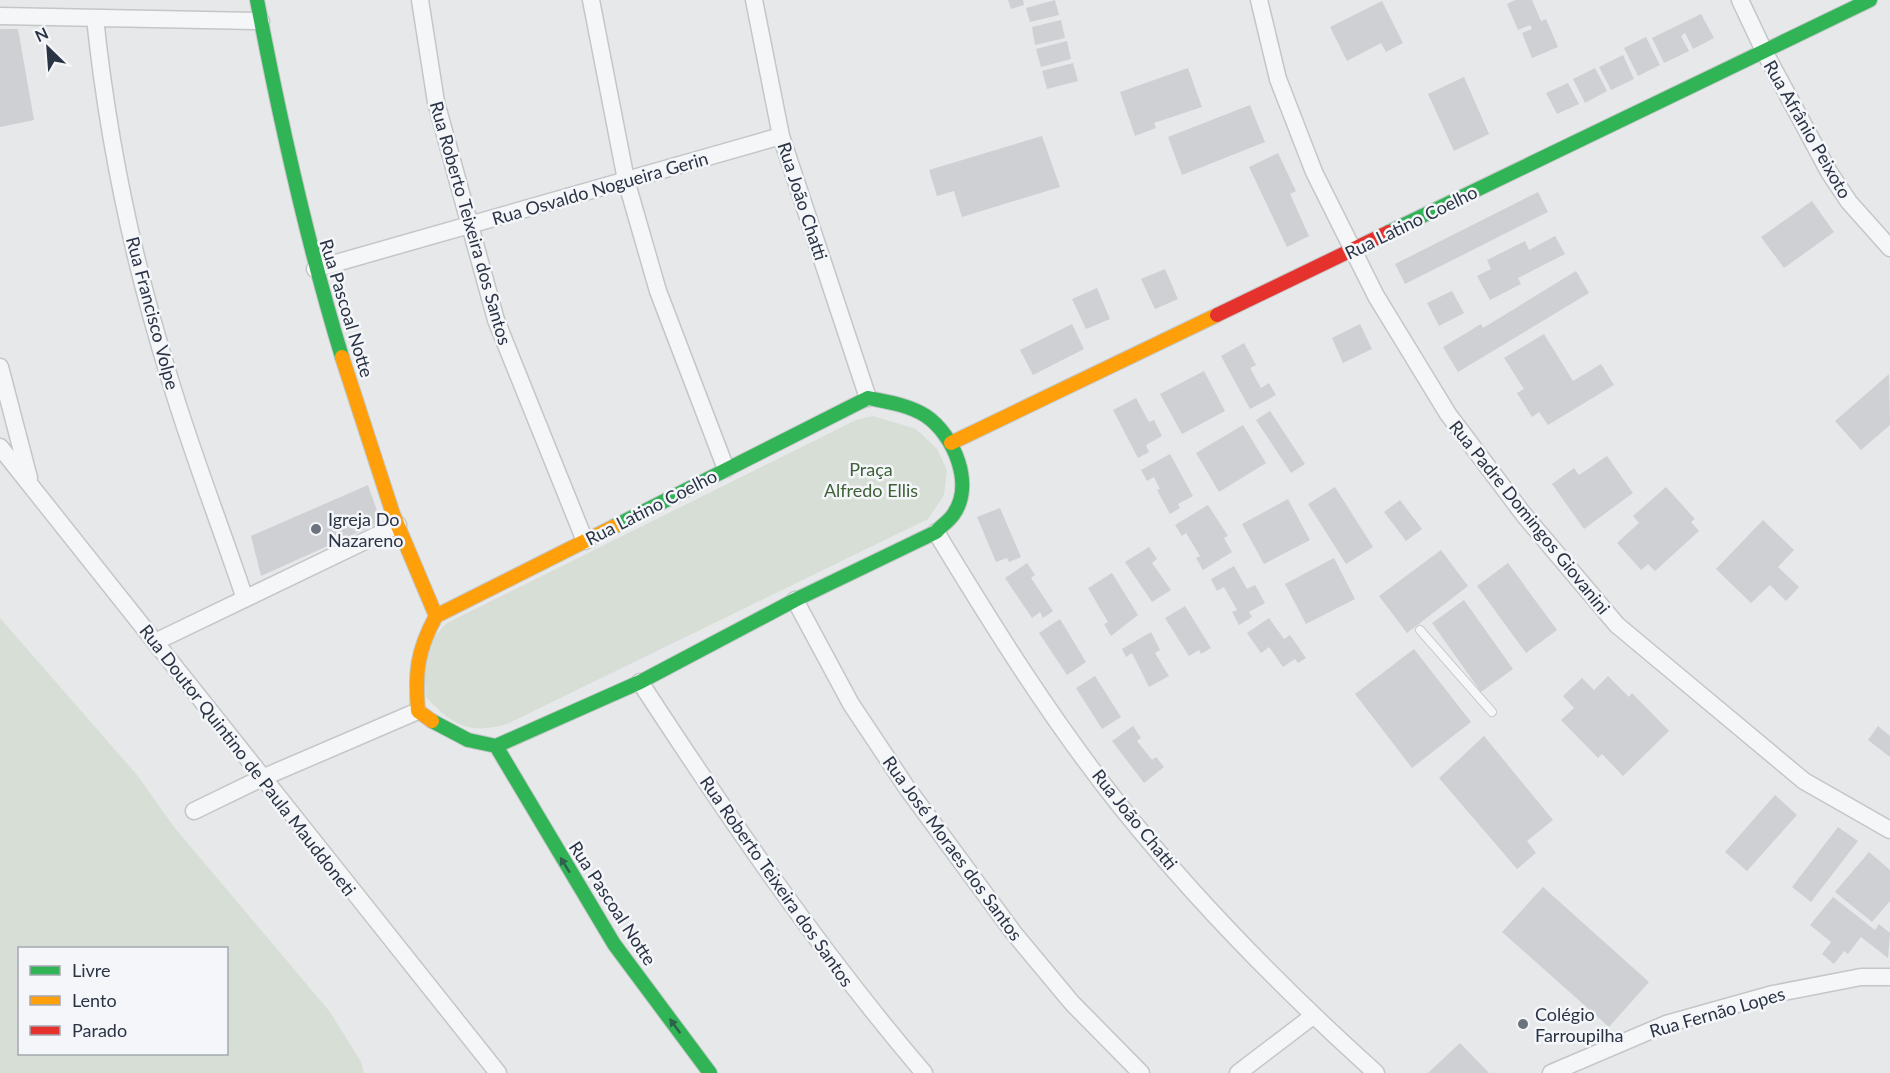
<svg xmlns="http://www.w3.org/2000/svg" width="1890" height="1073" font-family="Lato,sans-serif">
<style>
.green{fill:#d6ded6;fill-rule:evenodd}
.building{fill:#ced0d3}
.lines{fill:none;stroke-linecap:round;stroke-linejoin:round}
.lane-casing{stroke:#c4c6c8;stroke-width:10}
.street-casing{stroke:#c4c6c8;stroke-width:19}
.fast-casing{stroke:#c4c6c8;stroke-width:16}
.slow-casing{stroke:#c4c6c8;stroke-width:16}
.jam-casing{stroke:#c4c6c8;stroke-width:16}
.lane{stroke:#f5f6f7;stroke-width:8}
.street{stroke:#f5f6f7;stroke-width:16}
.fast{stroke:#30b455;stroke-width:14}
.slow{stroke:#ff9f0a;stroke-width:14}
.jam{stroke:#e5322d;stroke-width:14}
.oneway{fill:#2d614b}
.poi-dot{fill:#6c737f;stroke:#f4f6f9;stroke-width:2}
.labels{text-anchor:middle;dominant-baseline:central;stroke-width:5;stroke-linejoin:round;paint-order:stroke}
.street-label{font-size:18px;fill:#2b3445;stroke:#f4f6f9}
.park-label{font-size:18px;fill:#3f6138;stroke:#f4f6f9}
.poi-label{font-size:18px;fill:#2b3445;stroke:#f4f6f9;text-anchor:start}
</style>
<rect width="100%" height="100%" fill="#e6e8ea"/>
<path class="green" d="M873 416 916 429 937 449 947 470 944 495 928 519 507 724C469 735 452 725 426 697 424 662 421 649 447 623L856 420Z
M0 618 137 775 174 827 330 1012 361 1062 364 1073H0ZM226 948V1054H20V948Z"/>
<path class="building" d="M1008 0H1023L1024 5 1011 9Z
M1055 0 1059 15 1030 22 1026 8Z
M1515 0H1532L1541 21 1546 19 1558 47 1532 58 1522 33 1532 29 1530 25 1518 30 1507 4Z
M1382 1 1403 43 1386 52 1381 43 1347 61 1330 27Z
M1701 14 1714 38 1693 49 1685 33 1681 36 1689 51 1664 63 1652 38Z
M1061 20 1065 38 1035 45 1032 27Z
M0 29H18L34 120 0 127Z
M1646 37 1660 65 1638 76 1624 48Z
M1067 41 1071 59 1041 67 1036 49Z
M1623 55 1634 79 1611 90 1599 67Z
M1073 63 1078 81 1047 89 1042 71Z
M1188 68 1202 107 1154 123 1156 128 1135 136 1120 92Z
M1595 68 1607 91 1585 103 1573 79Z
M1464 77 1489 134 1454 151 1428 94Z
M1568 83 1579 104 1557 114 1546 93Z
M1250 105 1265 142 1182 175 1168 137Z
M1042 136 1060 187 962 217 954 191 937 196 929 170Z
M1278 153 1296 191 1290 194 1309 236 1287 247 1249 167Z
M1538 192 1548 212 1405 284 1395 264Z
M1812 201 1834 232 1784 268 1761 237Z
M1555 236 1565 254 1518 278 1521 284 1490 300 1477 276 1491 269 1487 260 1525 241 1529 250Z
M1165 269 1178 299 1155 309 1141 279Z
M1576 271 1589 293 1458 372 1443 347 1481 324 1483 328Z
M1097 288 1110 319 1086 329 1072 299Z
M1452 291 1464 313 1439 326 1427 303Z
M1072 324 1084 349 1033 375 1020 350Z
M1360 324 1372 349 1343 363 1332 338Z
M1544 334 1573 381 1601 364 1614 385 1548 425 1539 412 1532 417 1517 393 1524 389 1504 358Z
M1244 343 1256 365 1250 368 1261 388 1269 383 1276 395 1250 409 1221 356Z
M1204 371 1225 411 1182 434 1160 394Z
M1889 374 1890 425 1861 450 1835 421Z
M1136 398 1149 422 1154 420 1162 436 1146 445 1149 452 1138 458 1113 410Z
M1270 411 1305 464 1291 473 1256 420Z
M1243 425 1266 463 1219 492 1196 453Z
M1170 454 1193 496 1178 504 1180 508 1170 514 1157 490 1160 489 1154 477 1147 481 1141 470Z
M1607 456 1633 493 1584 529 1552 484 1574 468 1579 475Z
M368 485 381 522 261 576 251 536Z
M1335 487 1373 547 1346 564 1308 504Z
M1666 487 1695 519 1691 522 1699 531 1655 571 1648 564 1641 570 1617 543 1639 523 1633 516Z
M1288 499 1310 540 1264 564 1242 524Z
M1400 500 1422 529 1406 541 1384 512Z
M1208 505 1228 536 1224 538 1232 552 1203 570 1196 558 1200 556 1186 533 1182 536 1175 525Z
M1000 508 1021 557 1009 562 1007 558 996 562 977 517Z
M1763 520 1794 550 1778 567 1799 587 1786 601 1770 585 1751 603 1716 569Z
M1149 547 1157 559 1152 563 1171 590 1152 602 1125 562Z
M1441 550 1468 586 1407 633 1379 596Z
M1334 558 1355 599 1306 624 1285 584Z
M1027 563 1035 575 1031 578 1053 611 1043 618 1040 612 1032 618 1005 578Z
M1508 563 1557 630 1526 653 1477 586Z
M1234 566 1247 589 1255 585 1265 603 1249 612 1252 617 1239 625 1232 612 1237 610 1224 587 1217 591 1211 579Z
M1112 573 1138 615 1111 636 1104 624 1108 622 1088 588Z
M1464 600 1513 669 1481 692 1432 623Z
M1185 606 1211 648 1201 654 1199 650 1189 656 1165 618Z
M1269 618 1284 639 1290 635 1306 658 1298 663 1295 659 1283 667 1269 647 1261 653 1247 633Z
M1060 619 1086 662 1067 675 1039 633Z
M1151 632 1160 650 1155 653 1169 676 1149 687 1132 653 1126 657 1122 649Z
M1414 649 1471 722 1412 768 1355 694Z
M1095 676 1121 717 1102 729 1076 688Z
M1608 676 1629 697 1632 693 1669 731 1623 776 1602 754 1598 758 1561 720 1574 708 1563 696 1582 678 1594 690Z
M1133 726 1141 738 1137 741 1152 760 1156 757 1164 767 1144 783 1112 741Z
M1878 726 1890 736V757L1868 740Z
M1484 736 1553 820 1527 841 1536 853 1517 869 1439 778Z
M1775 795 1797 815 1747 871 1725 852Z
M1838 827 1858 841 1811 902 1792 887Z
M1869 852 1890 870V901L1872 922 1835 892Z
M1543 887 1649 982 1609 1027 1502 932Z
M1833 897 1875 930 1879 924 1890 933 1888 958 1861 937 1848 954 1844 951 1834 964 1822 954 1831 942 1810 925Z
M1460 1043 1489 1073H1428Z"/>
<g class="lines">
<g class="lane-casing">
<path id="lane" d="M1420 630 1492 712"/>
</g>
<g class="street-casing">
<path id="street" d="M420 0 436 102 496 320 585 541
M591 0 626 180 658 291 726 469
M754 0 781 136 868 398
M1259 0 1278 79 1314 172 1376 296 1448 414 1524 515 1617 625 1804 781 1890 830
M1740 0 1764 51 1829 172 1849 202 1890 248
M0 16 261 21
M95 18C108 142 134 265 171 383 193 456 221 527 245 599
M315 269 781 136
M0 367 29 478
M0 447 498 1073
M936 532C993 626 1052 721 1121 807 1198 903 1285 991 1376 1073
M795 600 851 704 907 788 1013 932 1072 1003 1141 1073
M155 642 398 525
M640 682C728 817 819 950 924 1073
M194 811 262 778 418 711
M1238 1073 1313 1016
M1551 1073 1666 1024 1773 994 1861 977H1890"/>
</g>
<g class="fast-casing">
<path id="fast" d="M257 0C280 121 306 239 342 357
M1389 232 1870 0
M615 526 868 398
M432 721 468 740 496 746 640 682 795 600 936 532C941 526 948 522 953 515 975 485 954 435 926 416 909 405 888 402 868 398
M496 746 614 944 710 1073"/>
</g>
<g class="slow-casing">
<path id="slow" d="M342 357 393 514 436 616
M951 443 1217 315
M432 721 418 711C415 672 417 651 436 616L615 526"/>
</g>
<g class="jam-casing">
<path id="jam" d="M1217 315 1389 232"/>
</g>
<use href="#lane" class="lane"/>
<use href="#street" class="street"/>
<use href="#fast" class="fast"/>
<use href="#slow" class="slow"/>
<use href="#jam" class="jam"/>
</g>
<defs><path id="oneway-solid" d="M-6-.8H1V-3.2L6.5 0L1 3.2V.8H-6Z" transform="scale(1.5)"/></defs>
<g class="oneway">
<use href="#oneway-solid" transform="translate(565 865) rotate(-122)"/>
<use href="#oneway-solid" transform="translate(675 1026) rotate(-126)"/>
</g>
<g class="poi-dot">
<circle cx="316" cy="529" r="6"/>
<circle cx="1523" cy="1024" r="6"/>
</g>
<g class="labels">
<g class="street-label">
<text transform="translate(1808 129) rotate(60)">Rua Afrânio Peixoto</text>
<text transform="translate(600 188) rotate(-16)">Rua Osvaldo Nogueira Gerin</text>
<text transform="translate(803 201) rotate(72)">Rua João Chatti</text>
<text transform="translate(1411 222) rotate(-26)">Rua Latino Coelho</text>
<text transform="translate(471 223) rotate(74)">Rua Roberto Teixeira dos Santos</text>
<text transform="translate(347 308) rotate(73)">Rua Pascoal Notte</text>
<text transform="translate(153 313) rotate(75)">Rua Francisco Volpe</text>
<text transform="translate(651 507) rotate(-27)">Rua Latino Coelho</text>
<text transform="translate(1530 517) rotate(51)">Rua Padre Domingos Giovanini</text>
<text transform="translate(248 760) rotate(52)">Rua Doutor Quintino de Paula Mauddoneti</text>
<text transform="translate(1135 819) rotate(51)">Rua João Chatti</text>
<text transform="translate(953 848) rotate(54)">Rua José Moraes dos Santos</text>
<text transform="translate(777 881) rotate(55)">Rua Roberto Teixeira dos Santos</text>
<text transform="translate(613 903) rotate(57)">Rua Pascoal Notte</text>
<text transform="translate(1717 1012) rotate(-16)">Rua Fernão Lopes</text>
</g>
<g class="park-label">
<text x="871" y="469">Praça<tspan x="871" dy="21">Alfredo Ellis</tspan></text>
</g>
<g class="poi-label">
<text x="328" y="519">Igreja Do<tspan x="328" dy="21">Nazareno</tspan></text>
<text x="1535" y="1014">Colégio<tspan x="1535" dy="21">Farroupilha</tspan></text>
</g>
</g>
<rect x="18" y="947" width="210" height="108" fill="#f4f6f9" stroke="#a4a8b1" stroke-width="1.5"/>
<rect x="30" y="966" width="30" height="9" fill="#30b455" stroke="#a4a8b1" stroke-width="1.5"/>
<text x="72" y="977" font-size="18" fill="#2b3445">Livre</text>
<rect x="30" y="996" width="30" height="9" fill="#ff9f0a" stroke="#a4a8b1" stroke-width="1.5"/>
<text x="72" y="1007" font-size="18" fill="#2b3445">Lento</text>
<rect x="30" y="1026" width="30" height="9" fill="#e5322d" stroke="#a4a8b1" stroke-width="1.5"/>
<text x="72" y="1037" font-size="18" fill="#2b3445">Parado</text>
<g transform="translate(48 48) rotate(335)" stroke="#f4f6f9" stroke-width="4.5" paint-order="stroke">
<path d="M0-4.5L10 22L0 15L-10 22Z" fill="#2b3445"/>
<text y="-9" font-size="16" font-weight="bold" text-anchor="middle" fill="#2b3445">N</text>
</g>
</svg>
